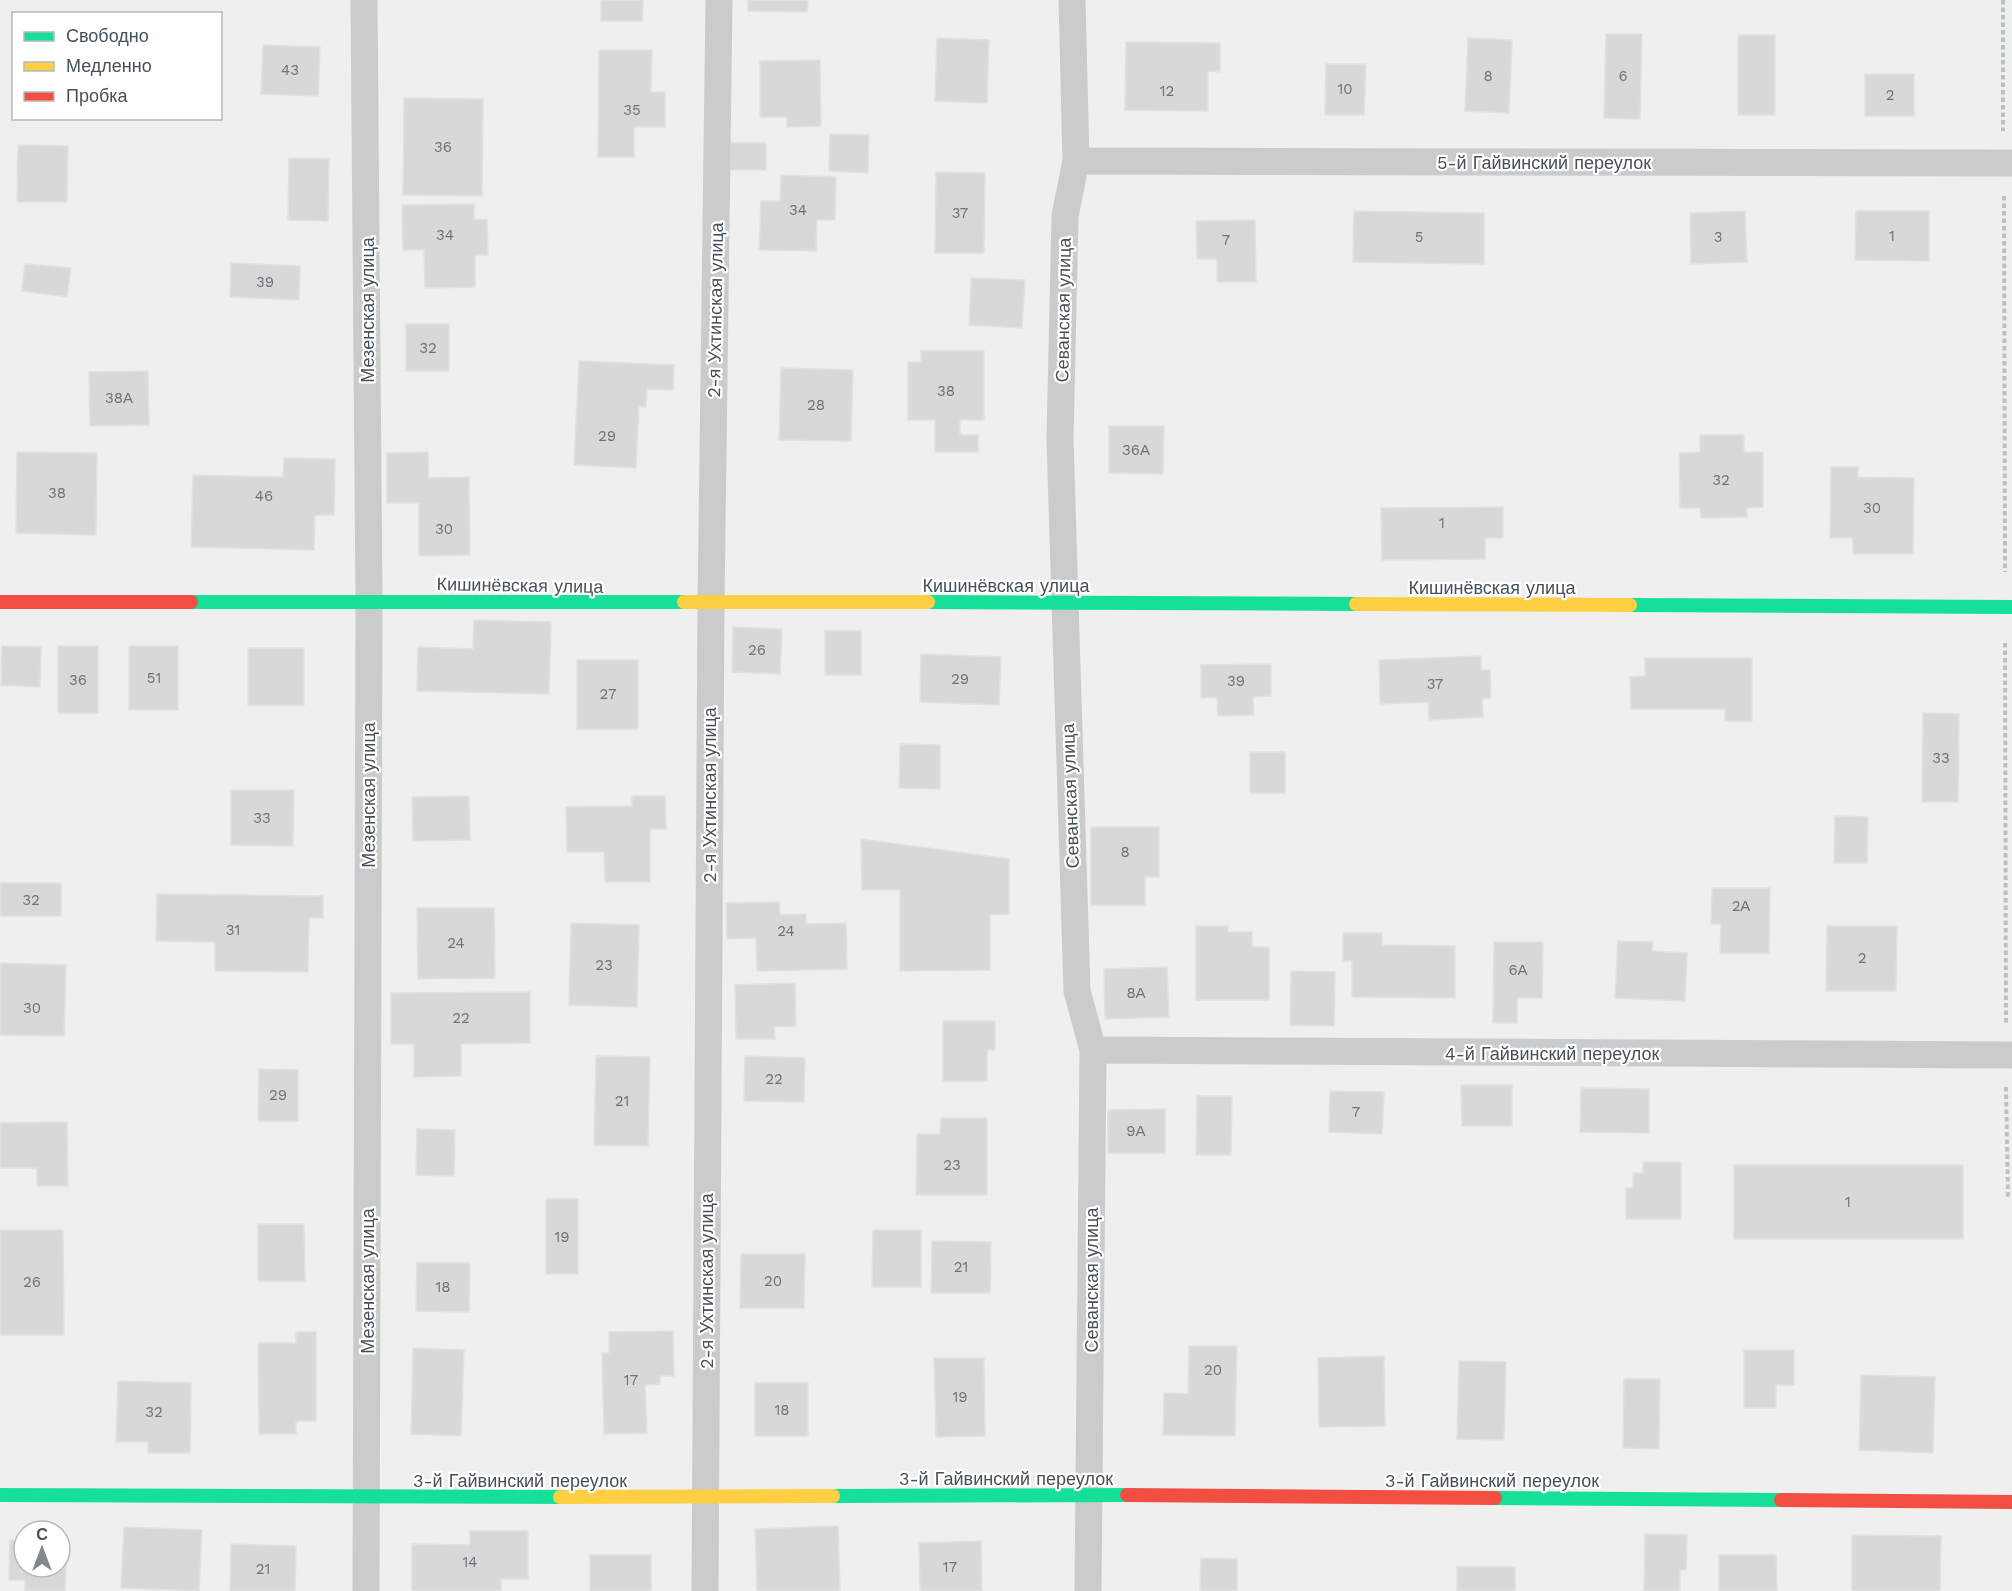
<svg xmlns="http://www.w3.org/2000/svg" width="2012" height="1591" font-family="'Work Sans',sans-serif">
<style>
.building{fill:#d8d8d9;stroke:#e0e1e2;stroke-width:1.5}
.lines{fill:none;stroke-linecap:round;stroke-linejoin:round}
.path{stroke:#b8c2bf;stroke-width:4;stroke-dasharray:4.5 3;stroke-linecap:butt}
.street{stroke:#c9cbcd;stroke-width:27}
.fast{stroke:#16e098;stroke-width:14}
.slow{stroke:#ffcf43;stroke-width:14}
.jam{stroke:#f24e42;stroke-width:14}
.labels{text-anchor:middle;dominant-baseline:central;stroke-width:4.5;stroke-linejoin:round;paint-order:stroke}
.number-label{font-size:15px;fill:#6c737a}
.street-label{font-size:18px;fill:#47505a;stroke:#fff}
</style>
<rect width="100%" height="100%" fill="#efefef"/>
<path class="building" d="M601 0H643L642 21H601Z
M748 0H808L807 12 748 11Z
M1606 34H1642L1640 119 1604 118Z
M1738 35H1775V115H1738Z
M937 38 989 40 987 103 935 101Z
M1468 38 1512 40 1509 113 1465 111Z
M1126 42 1220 43V72L1208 71V111L1125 110Z
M263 45 320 47 318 96 261 94Z
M599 50H652L651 92H665V127H634V157H598Z
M820 60 821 126 787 127V117H760V61Z
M1326 64H1366L1364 115H1325Z
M1865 74H1914V116H1865Z
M404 98 483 99 482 196 403 195Z
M830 134 869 135 868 173 829 171Z
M730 143H766V170H730Z
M18 145 68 146 67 202H17Z
M289 158 329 159 328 221 288 220Z
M936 172 985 173 984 253H935Z
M781 175 836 177 835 220H817L816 251 759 250 761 201H780Z
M474 204V220L487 219 488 255H475V287L425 288 424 250H403L402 205Z
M1354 211 1484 213V264L1353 262Z
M1745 211 1747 262 1691 264 1690 213Z
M1856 211H1929V261L1855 260Z
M1255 220 1256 282H1217V259H1197L1196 221Z
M231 263 300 266 299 300 230 297Z
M25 264 71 268 67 297 22 291Z
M971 278 1025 280 1022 328 969 325Z
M406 324H449V371H406Z
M921 351H984V420H960V435H978V452H935V420H908V362H921Z
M579 361 674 365 673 390 647 389 646 407H639L636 468 574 465Z
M781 368 853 370 851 441 779 440Z
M148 371 149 425 90 426 89 372Z
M1109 426H1164L1163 474 1109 473Z
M1700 435H1744V452H1763V507L1747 508V517L1701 518 1700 508H1680L1679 453 1700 452Z
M17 452 97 453 96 535 16 533Z
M428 452 429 478 469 477 470 555 419 556V503H387V453Z
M284 458 335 459 334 515H315L314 550 191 547 193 475 283 477Z
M1831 467H1858V477L1914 478 1913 554H1853V538H1830Z
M1503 507V538H1485V559L1382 560 1381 508Z
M474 620 551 622 549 694 417 691 418 647 473 649Z
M733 627 782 629 780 674 732 672Z
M825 631H861V675H825Z
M2 646 41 647 40 687 1 685Z
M58 646H98V713H58Z
M129 646H178V710H129Z
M248 648H304V705H248Z
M921 654 1001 657 999 705 920 702Z
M1481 656V670H1490L1491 698 1482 699 1483 717 1429 720 1428 702 1380 704 1379 660Z
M1645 658H1752V721H1725V709H1631L1630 677 1645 676Z
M577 660H638V729H577Z
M1271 664V696L1253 697 1254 715 1218 716 1217 697 1201 698V665Z
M1923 713 1959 714 1958 802H1922Z
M900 744 940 745V789L899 788Z
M1250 752H1285V793H1250Z
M231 790H294L293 846 231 845Z
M469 796 470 840 413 841 412 797Z
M632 796H665L666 829H650V882H605L604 852H567L566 807 632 806Z
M1835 816 1868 817 1867 863H1834Z
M1091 827H1159V877H1145V905H1091Z
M861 839 1009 859V914L990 915V970L900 971V890H862Z
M0 883H61V916H0Z
M1712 888H1770L1769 953H1720L1721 924H1711Z
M157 894 323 896V918H309L308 972 215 971V942L156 941Z
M779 902 780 915 806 914V924L846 923 847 969 757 971 756 938 727 939 726 903Z
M417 908H494L495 978 418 979Z
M571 923 639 925 637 1007 569 1005Z
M1196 926H1228V932H1252V947H1269V1000H1196Z
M1827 926H1897L1896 991H1826Z
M1343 933H1382V945L1455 946V998L1352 997V961H1343Z
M1618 941 1653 942 1652 951 1687 953 1685 1001 1615 998Z
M1494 942H1543L1542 998H1517V1023H1493Z
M0 963 66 965 64 1036 0 1035Z
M1167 967 1169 1017 1105 1019 1104 969Z
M1291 971 1335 972 1334 1026 1290 1025Z
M795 983 796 1026 774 1027 775 1039H736L735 985Z
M530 992V1043L461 1044V1076L414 1077V1044H391V993Z
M943 1021H995V1050H987V1081H943Z
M596 1056 650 1057 648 1146 594 1145Z
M745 1056 805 1058 804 1102 744 1101Z
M259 1069 298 1070V1121H258Z
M1461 1085H1512V1126H1462Z
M1581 1088 1649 1089V1133L1580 1132Z
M1330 1091 1384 1092 1382 1134 1329 1132Z
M1197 1096H1232L1231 1155H1196Z
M1165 1109V1153H1108V1110Z
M941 1118H987V1195H916L917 1134H940Z
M67 1122 68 1186H37V1168H0V1123Z
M417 1129 455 1130 454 1176 416 1175Z
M1643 1162H1681V1219H1626V1188H1633V1173H1643Z
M1734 1165H1963V1239H1734Z
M546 1199H578V1274H546Z
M258 1224H304L305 1281H258Z
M0 1230H63L64 1335H0Z
M873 1230H921V1287H872Z
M932 1241 991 1242 990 1293H931Z
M741 1254H805L804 1308H740Z
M417 1263H470L469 1312 416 1311Z
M673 1331 674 1376H660V1384L645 1385 647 1433 604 1434 602 1353H609V1332Z
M296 1332H316V1421H296V1434H259L258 1343H296Z
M1189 1346H1237L1235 1436 1163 1435 1164 1393 1188 1394Z
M413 1348 464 1350 461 1436 411 1434Z
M1744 1350H1794V1385H1776V1408H1744Z
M1384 1356 1385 1426 1319 1427 1318 1358Z
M934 1358H984L985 1436 936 1437Z
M1459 1361 1506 1362 1504 1440 1457 1439Z
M1861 1375 1935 1377 1933 1453 1859 1450Z
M1624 1379H1660L1659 1449 1623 1448Z
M118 1381 191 1383 190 1453H148V1442H116Z
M755 1383H808V1436H755Z
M838 1526 840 1591H757L755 1529Z
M124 1527 202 1530 199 1591 121 1588Z
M470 1531H528V1579H501V1591H412V1544L470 1545Z
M1645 1534 1687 1535 1686 1570H1680V1591H1644Z
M1852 1535 1941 1536 1940 1591H1852Z
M10 1540 24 1541V1567H60V1542H67L65 1591H25V1580H9Z
M981 1541 982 1591H920L919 1543Z
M231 1544 296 1546 295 1591H230Z
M590 1555H651V1591H590Z
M1719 1555H1776L1777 1591H1719Z
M1201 1558 1237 1559V1591H1200Z
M1457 1567H1515V1591H1457Z"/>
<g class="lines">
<path class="path" d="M2003 0V131
M2004 196 2005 572
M2005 643 2006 1025
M2006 1087 2008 1195H2012"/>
<path class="street" d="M364 0 369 601 366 1591
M1072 0 1076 161 1065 216 1060 439 1077 991 1093 1050 1088 1591
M1076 161 2012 163
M1093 1050 2012 1055
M705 1591 711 604 719 0"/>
<path class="fast" d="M191 602H684
M928 602 1356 604
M1630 605 2012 607
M0 1495 560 1497
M833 1496 1127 1495
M1495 1498 1781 1500"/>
<path class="slow" d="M684 602H928
M1356 604 1630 605
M560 1497 833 1496"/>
<path class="jam" d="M0 602H191
M1127 1495 1495 1498
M1781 1500 2012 1502"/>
</g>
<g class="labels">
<g class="number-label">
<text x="290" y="70">43</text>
<text x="1488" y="76">8</text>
<text x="1623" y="76">6</text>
<text x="1345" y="89">10</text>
<text x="1167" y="91">12</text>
<text x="1890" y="95">2</text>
<text x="632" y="110">35</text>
<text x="443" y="147">36</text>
<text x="798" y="210">34</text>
<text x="960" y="213">37</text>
<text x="445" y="235">34</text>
<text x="1892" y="236">1</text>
<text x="1419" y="237">5</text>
<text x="1718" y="237">3</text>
<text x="1226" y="240">7</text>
<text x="265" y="282">39</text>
<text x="428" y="348">32</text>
<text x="946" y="391">38</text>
<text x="119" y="398">38А</text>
<text x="816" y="405">28</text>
<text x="607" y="436">29</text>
<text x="1136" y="450">36А</text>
<text x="1721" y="480">32</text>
<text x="57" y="493">38</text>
<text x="264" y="496">46</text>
<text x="1872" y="508">30</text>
<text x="1442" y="523">1</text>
<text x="444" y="529">30</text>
<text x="757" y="650">26</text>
<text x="154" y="678">51</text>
<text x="960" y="679">29</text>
<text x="78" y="680">36</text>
<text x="1236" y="681">39</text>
<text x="1435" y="684">37</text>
<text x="608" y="694">27</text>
<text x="1941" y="758">33</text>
<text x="262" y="818">33</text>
<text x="1125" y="852">8</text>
<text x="31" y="900">32</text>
<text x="1741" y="906">2А</text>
<text x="233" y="930">31</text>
<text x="786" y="931">24</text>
<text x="456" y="943">24</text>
<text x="1862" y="958">2</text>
<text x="604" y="965">23</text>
<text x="1518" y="970">6А</text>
<text x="1136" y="993">8А</text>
<text x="32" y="1008">30</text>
<text x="461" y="1018">22</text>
<text x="774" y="1079">22</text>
<text x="278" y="1095">29</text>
<text x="622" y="1101">21</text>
<text x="1356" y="1112">7</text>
<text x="1136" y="1131">9А</text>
<text x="952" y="1165">23</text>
<text x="1848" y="1202">1</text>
<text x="562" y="1237">19</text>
<text x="961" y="1267">21</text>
<text x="773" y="1281">20</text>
<text x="32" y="1282">26</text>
<text x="443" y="1287">18</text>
<text x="1213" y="1370">20</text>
<text x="631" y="1380">17</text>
<text x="960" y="1397">19</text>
<text x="782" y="1410">18</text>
<text x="154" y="1412">32</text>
<text x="470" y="1562">14</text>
<text x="950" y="1567">17</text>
<text x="263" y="1569">21</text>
</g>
<g class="street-label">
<text x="1544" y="162">5-й Гайвинский переулок</text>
<text transform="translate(367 310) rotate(-90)">Мезенская улица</text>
<text transform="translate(715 310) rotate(-89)">2-я Ухтинская улица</text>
<text transform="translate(1063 310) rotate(-89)">Севанская улица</text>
<text transform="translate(520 585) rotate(1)">Кишинёвская улица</text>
<text x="1006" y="585">Кишинёвская улица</text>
<text x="1492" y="587">Кишинёвская улица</text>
<text transform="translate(368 795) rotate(-90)">Мезенская улица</text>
<text transform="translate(709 795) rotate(-90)">2-я Ухтинская улица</text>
<text transform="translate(1070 796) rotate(-92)">Севанская улица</text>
<text x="1552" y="1053">4-й Гайвинский переулок</text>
<text transform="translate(1091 1280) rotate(-90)">Севанская улица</text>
<text transform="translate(367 1281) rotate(-90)">Мезенская улица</text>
<text transform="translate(706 1281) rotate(-90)">2-я Ухтинская улица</text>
<text x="1006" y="1478">3-й Гайвинский переулок</text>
<text x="520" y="1480">3-й Гайвинский переулок</text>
<text x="1492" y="1480">3-й Гайвинский переулок</text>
</g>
</g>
<rect x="12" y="12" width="210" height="108" fill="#ffffff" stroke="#b5b9bd" stroke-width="1.5"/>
<rect x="24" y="32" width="30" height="9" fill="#16e098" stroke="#b5b9bd" stroke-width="1.5"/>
<text x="66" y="42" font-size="18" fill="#47505a">Свободно</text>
<rect x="24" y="62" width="30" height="9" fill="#ffcf43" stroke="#b5b9bd" stroke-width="1.5"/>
<text x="66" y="72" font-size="18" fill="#47505a">Медленно</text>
<rect x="24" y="92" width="30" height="9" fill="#f24e42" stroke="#b5b9bd" stroke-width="1.5"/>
<text x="66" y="102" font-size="18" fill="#47505a">Пробка</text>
<g transform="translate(42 1549)"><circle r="28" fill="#ffffff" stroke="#b5b9bd" stroke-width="1.5"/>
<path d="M0-4.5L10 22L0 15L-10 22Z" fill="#82888e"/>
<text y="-9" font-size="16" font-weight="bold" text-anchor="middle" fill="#47505a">С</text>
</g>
</svg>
